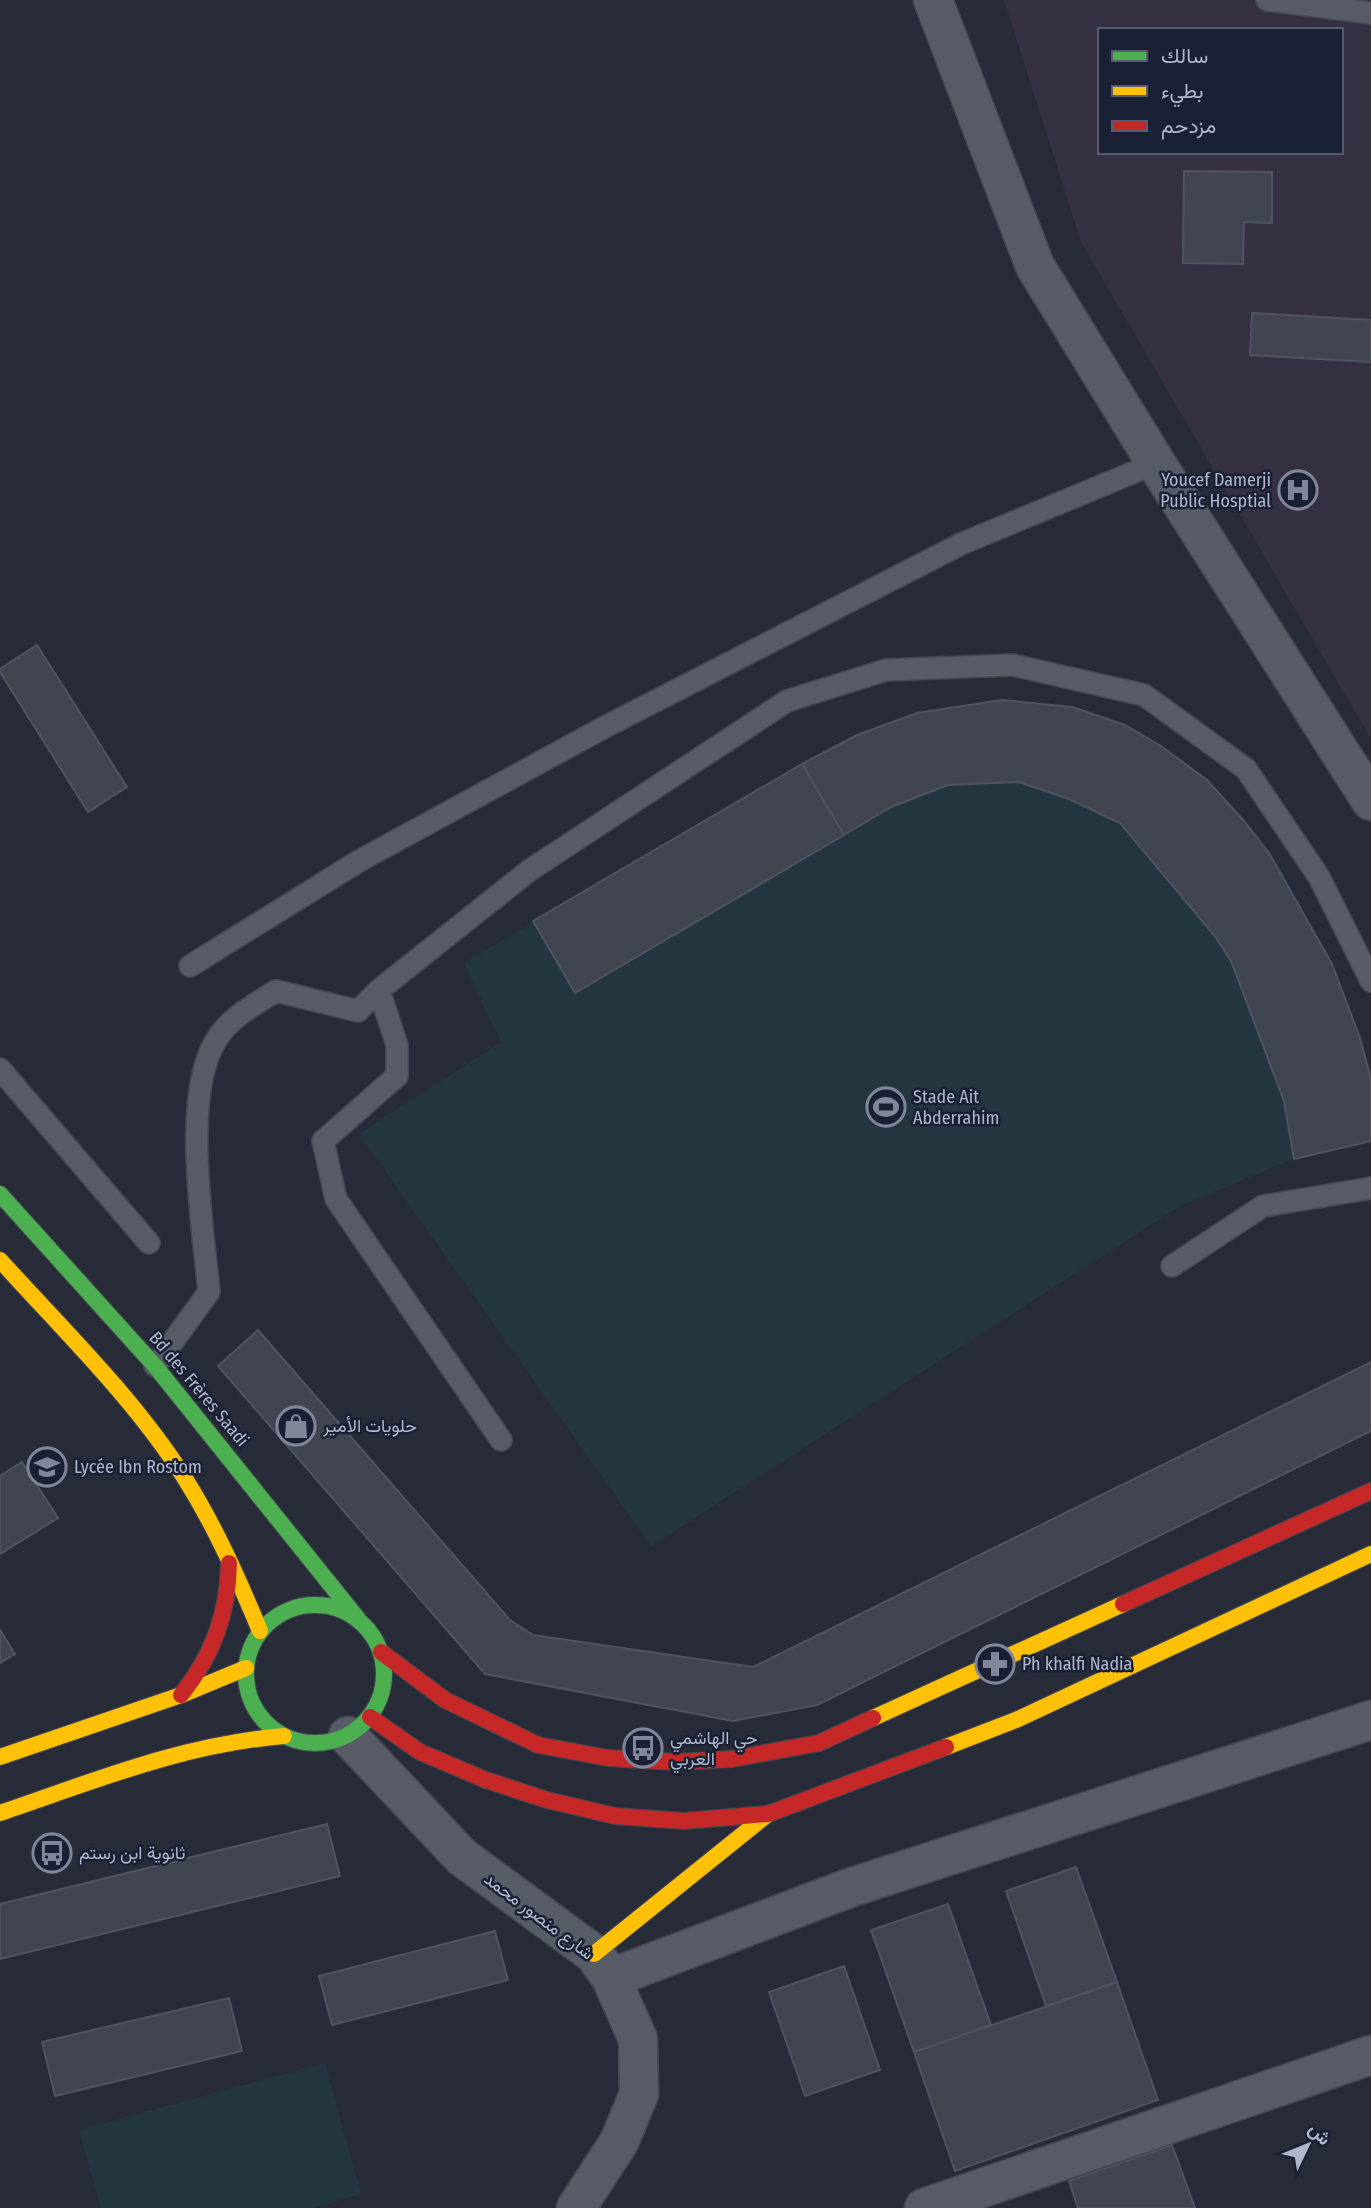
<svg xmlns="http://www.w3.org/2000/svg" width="1371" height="2208" font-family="'Fira Sans Condensed',Vazirmatn,sans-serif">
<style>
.medical{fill:#353142;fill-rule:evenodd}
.green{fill:#243640}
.building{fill:#414550;stroke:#505461;stroke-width:2}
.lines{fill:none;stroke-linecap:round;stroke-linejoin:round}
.lane-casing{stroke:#444852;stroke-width:24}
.street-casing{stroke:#444852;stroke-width:41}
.fast-casing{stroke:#444852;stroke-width:18}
.slow-casing{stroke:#444852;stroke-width:18}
.jam-casing{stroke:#444852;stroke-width:18}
.lane{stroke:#585c66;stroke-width:21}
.street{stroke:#585c66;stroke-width:38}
.fast{stroke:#4caf50;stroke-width:16}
.slow{stroke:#ffc107;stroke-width:16}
.jam{stroke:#c62828;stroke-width:16}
.labels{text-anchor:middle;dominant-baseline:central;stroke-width:5;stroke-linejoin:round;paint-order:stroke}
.poi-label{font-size:18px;fill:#b1b7cb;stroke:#1a2134;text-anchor:start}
.street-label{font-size:18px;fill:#b1b7cb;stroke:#1a2134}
</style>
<rect width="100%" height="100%" fill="#282c39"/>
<path class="medical" d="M1004 0H1371V739L1081 242ZM1100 30H1341V152H1100Z"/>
<path class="green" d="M1002 700 1072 707 1125 725 1161 746 1207 780 1244 821 1278 864 1332 964 1294 1159 1182 1205 651 1546 359 1134 501 1042 464 963 802 764C874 725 920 708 1002 700Z
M325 2063 361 2194 312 2208H101L79 2130Z"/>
<path class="building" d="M1184 171 1272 172V223L1244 222 1243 264 1183 263Z
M1252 313 1371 320V362L1250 355Z
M37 645 127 787 88 812 0 672V669Z
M1002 700 1072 707 1125 725 1161 746 1207 780 1244 821 1269 853 1332 964 1360 1038 1371 1079V1141L1294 1159 1284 1101 1231 961 1214 935 1120 823 1069 799 1019 782 948 785 891 807 844 835 802 764 857 735 917 713Z
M802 764 844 835 575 993 533 921Z
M258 1330 510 1620 533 1635 753 1667 1371 1362V1431L817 1705 733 1721 485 1674 218 1366Z
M22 1462 58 1518 0 1554V1476Z
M0 1630 15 1654 0 1663Z
M327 1824 340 1876 0 1959V1904Z
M1076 1867 1117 1982 1046 2006 1006 1891Z
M948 1904 991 2025 914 2052 871 1930Z
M495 1931 508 1980 332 2025 319 1976Z
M844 1966 880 2070 805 2096 769 1992Z
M1117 1982 1158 2100 955 2171 914 2052Z
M229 1998 242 2051 55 2096 42 2042Z
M1172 2145 1195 2208H1078L1069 2181Z"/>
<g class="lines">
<g class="lane-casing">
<path id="lane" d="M1267 0 1371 13
M190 966 359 861 603 728 961 544 1156 463
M0 1069 149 1243
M1172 1266 1263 1206 1371 1188
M155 1366 209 1292C203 1227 179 1085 221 1033 235 1015 257 1003 276 991L358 1011 379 990
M501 1440 336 1199 323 1141 397 1076V1045L379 990 530 870 787 701 886 670 1013 665 1144 695 1246 769 1319 877 1371 981"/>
</g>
<g class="street-casing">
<path id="street" d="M933 0 1035 266 1156 463 1371 801
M348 1736 462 1857 594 1954 611 1978 638 2039 639 2094 619 2142 576 2208
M611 1978 852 1887 1371 1720
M924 2208 1371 2055"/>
</g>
<g class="fast-casing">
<path id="fast" d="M0 1194 155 1366 358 1619
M246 1674a69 69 0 1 1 138 0a69 69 0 1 1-138 0Z"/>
</g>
<g class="slow-casing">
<path id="slow" d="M0 1260C63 1330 133 1397 184 1477 215 1526 238 1578 260 1631
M873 1718 1123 1604
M946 1747 1016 1720 1371 1554
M0 1757 181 1695 246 1668
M0 1813C94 1781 184 1744 284 1736
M594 1954 768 1814"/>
</g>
<g class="jam-casing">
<path id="jam" d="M1123 1604 1371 1491
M381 1652 445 1700 538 1745 608 1758 676 1762 732 1759 819 1743 873 1718
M181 1695C213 1655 228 1614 229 1563
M370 1717 420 1752 486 1780 547 1800 615 1816 684 1821 768 1814 946 1747"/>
</g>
<use href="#lane" class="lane"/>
<use href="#street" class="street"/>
<use href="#fast" class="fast"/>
<use href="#slow" class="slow"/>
<use href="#jam" class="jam"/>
</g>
<defs>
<g id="hospital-ring" transform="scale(2.0125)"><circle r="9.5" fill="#1a2134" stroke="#818698" stroke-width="1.5"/><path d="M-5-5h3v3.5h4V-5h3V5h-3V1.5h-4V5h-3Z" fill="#818698"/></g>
<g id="stadium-ring" transform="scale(2.0125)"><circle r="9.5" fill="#1a2134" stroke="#818698" stroke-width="1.5"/><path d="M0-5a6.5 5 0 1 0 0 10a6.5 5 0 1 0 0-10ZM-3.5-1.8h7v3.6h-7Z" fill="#818698"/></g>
<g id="shop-ring" transform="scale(2.0125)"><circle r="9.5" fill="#1a2134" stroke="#818698" stroke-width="1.5"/><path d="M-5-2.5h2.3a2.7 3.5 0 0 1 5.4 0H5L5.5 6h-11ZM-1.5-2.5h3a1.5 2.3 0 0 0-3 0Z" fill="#818698"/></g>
<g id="school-ring" transform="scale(2.0125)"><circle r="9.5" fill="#1a2134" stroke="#818698" stroke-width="1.5"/><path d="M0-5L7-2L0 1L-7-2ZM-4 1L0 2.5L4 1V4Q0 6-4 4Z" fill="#818698"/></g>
<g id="pharmacy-ring" transform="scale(2.0125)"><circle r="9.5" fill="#1a2134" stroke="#818698" stroke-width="1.5"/><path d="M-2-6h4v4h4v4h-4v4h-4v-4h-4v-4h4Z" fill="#818698"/></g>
<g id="bus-ring" transform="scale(2.0125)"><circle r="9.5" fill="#1a2134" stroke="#818698" stroke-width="1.5"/><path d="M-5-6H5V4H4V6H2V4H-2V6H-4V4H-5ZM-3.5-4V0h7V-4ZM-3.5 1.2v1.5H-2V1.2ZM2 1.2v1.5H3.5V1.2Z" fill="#818698"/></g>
</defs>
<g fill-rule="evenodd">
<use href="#hospital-ring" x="1298" y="490"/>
<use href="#stadium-ring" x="886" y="1107"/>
<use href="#shop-ring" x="296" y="1426"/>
<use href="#school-ring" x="47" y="1467"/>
<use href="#pharmacy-ring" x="995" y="1664"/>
<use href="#bus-ring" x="643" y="1748"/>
<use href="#bus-ring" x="52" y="1853"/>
</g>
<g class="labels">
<g class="poi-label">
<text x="1271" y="480" text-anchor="end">Youcef Damerji<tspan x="1271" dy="21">Public Hosptial</tspan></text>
<text x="913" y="1097">Stade Ait<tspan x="913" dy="21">Abderrahim</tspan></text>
<text x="323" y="1426">حلويات الأمير</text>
<text x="74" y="1467">Lycée Ibn Rostom</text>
<text x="1022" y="1664">Ph khalfi Nadia</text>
<text x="670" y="1738">حي الهاشمي<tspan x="670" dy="21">العربي</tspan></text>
<text x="79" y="1853">ثانوية ابن رستم</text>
</g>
<g class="street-label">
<text transform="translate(199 1389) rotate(50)">Bd des Frères Saadi</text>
<text transform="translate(539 1916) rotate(37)">شارع منصور محمد</text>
</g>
</g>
<rect x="1098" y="28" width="245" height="126" fill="#1a2134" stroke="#565d70" stroke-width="2"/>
<rect x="1112" y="51" width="35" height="10" fill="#4caf50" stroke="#565d70" stroke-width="2"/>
<text x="1161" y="63" font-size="21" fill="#b1b7cb">سالك</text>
<rect x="1112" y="86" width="35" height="10" fill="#ffc107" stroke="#565d70" stroke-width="2"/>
<text x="1161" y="98" font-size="21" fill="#b1b7cb">بطيء</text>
<rect x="1112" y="121" width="35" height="10" fill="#c62828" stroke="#565d70" stroke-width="2"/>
<text x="1161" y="133" font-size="21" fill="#b1b7cb">مزدحم</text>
<g transform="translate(1308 2145) rotate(47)" stroke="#1a2134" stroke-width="5" paint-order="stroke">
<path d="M0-5L12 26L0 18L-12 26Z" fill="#b1b7cb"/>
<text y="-10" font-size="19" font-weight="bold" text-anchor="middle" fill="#b1b7cb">ش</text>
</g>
</svg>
